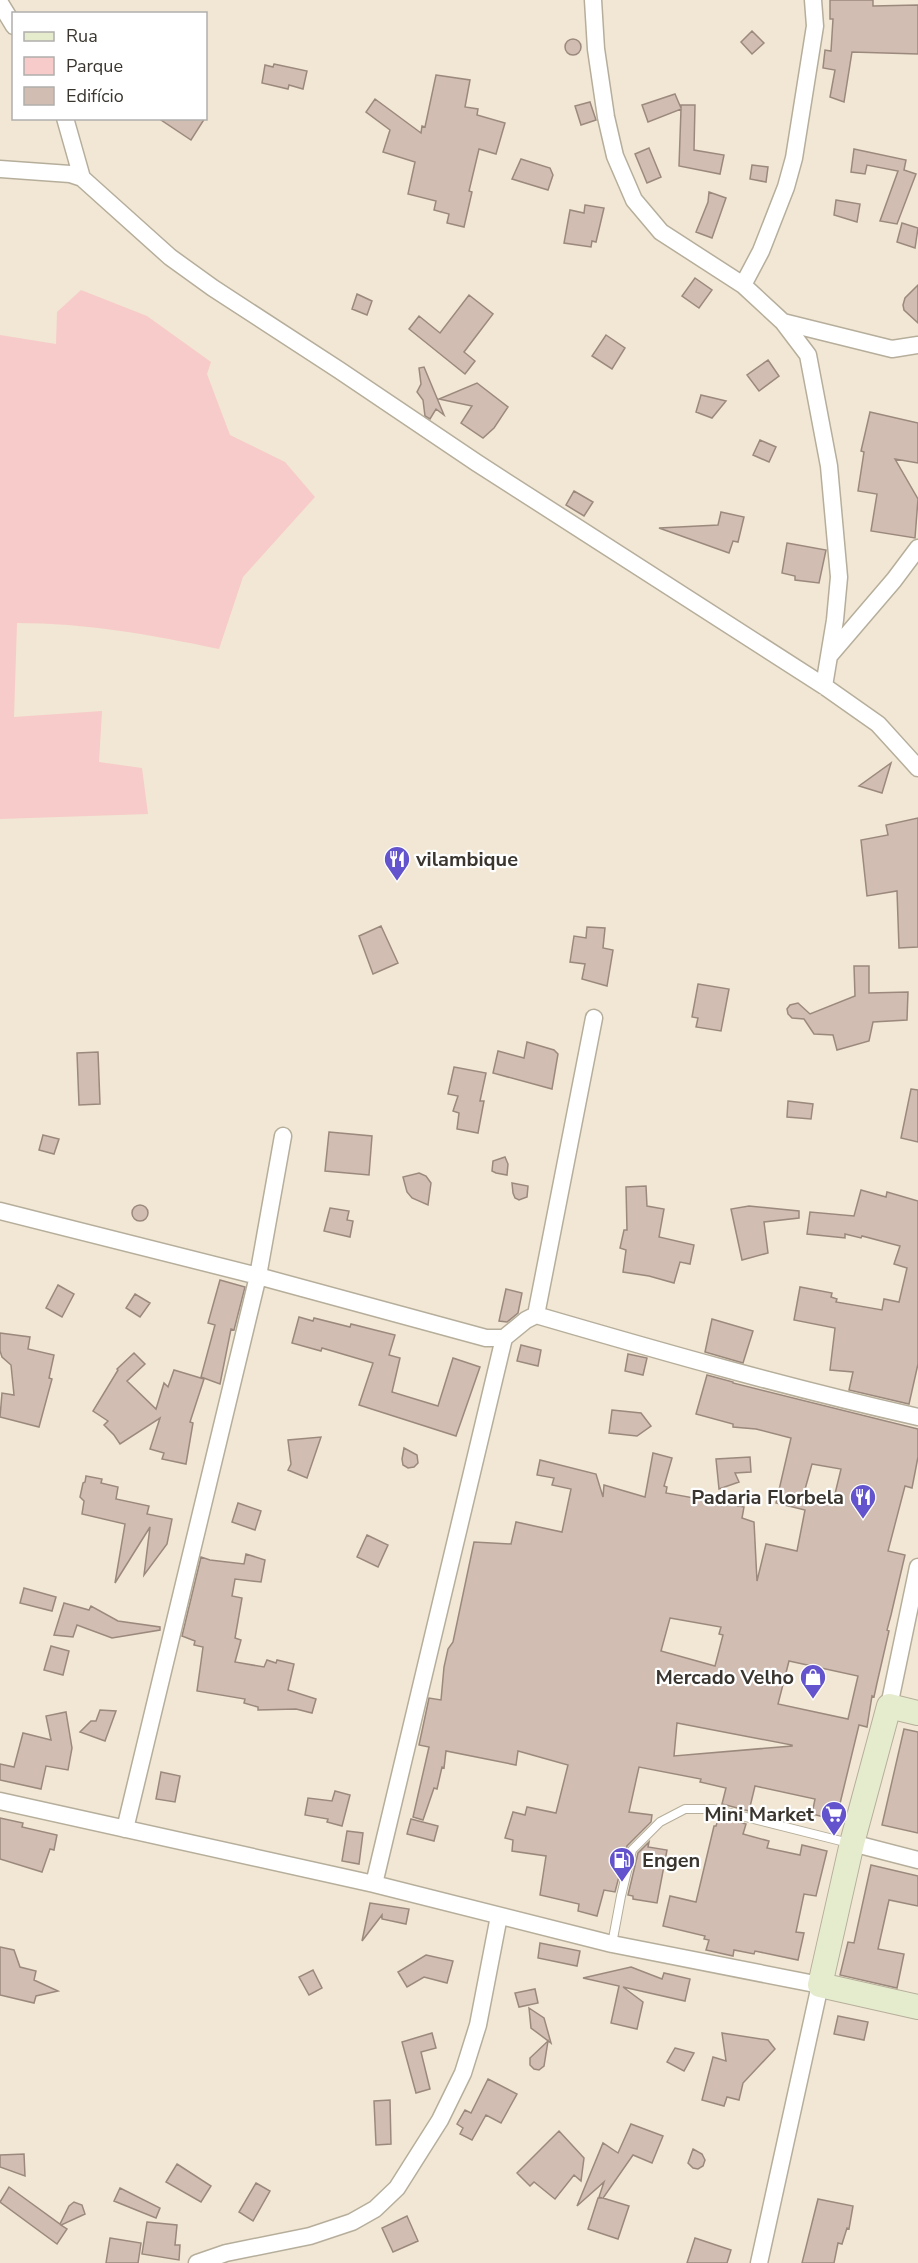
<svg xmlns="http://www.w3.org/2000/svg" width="918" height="2263" font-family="'Nunito Sans',sans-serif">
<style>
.green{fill:#f7cbc9}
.building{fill:#d1bdb1;stroke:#9c897e;stroke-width:1.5;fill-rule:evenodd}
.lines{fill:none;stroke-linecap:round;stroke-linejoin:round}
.service-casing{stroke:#b6ae9b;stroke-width:10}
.minor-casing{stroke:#b6ae9b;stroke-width:19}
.secondary-casing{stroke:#b6ae9b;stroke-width:26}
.service{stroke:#fff;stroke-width:8}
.minor{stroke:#fff;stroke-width:16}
.secondary{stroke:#e5ebcd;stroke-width:24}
.labels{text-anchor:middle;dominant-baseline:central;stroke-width:4.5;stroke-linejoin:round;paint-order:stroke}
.poi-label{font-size:20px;font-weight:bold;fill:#3a362f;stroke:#fff;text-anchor:end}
</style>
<rect width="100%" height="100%" fill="#f1e7d4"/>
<path class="green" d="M81 290 147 316 211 362 207 374 230 435 285 462 315 497 243 577 219 649C152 635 86 623 17 623L14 717 102 711 99 762 142 768 148 814 0 819V335L56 344 57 312Z"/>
<path class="building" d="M830 0H873V6L918 5V54L852 52 844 102 830 97 835 70 823 68 825 50 831 51 833 19H830Z
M752 31 764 43 752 54 741 42Z
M565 47a8 8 0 1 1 16 0a8 8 0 1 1-16 0Z
M274 64 307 71 303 89 289 85 288 89 262 83 265 65 273 67Z
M436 75 470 80 465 107 478 109 477 115 505 123 496 154 479 149 469 191 472 192 464 227 447 223 449 214 434 210 436 201 408 194 415 162 383 152 390 130 366 112 375 99 421 133 422 126 425 127Z
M675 94 681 108V105H695L694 150 724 155 720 174 679 166 681 109 648 122 642 105Z
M590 102 596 120 581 125 575 106Z
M158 118H205L191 140Z
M649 148 661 177 647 183 635 154Z
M854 149 906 160 904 170 916 174 897 224 880 221 898 171 867 165 865 174 851 172Z
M521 159 550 168 553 175 548 190 512 179Z
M752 165 768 167 766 182 750 179Z
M709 192 726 198 712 238 696 232 708 202Z
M836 200 860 204 857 222 834 215Z
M585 205 604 208 596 242 592 241 591 247 564 243 570 210 584 213Z
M902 223 918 228 915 248 897 242Z
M695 278 712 290 699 308 682 296Z
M918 285V323L904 310 903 305 905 298Z
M357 294 372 301 367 315 352 309Z
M469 295 493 314 464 352 475 361 465 374 409 329 419 316 440 333Z
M606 335 625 348 612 369 592 356Z
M768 360 779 376 759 391 747 375Z
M424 367 444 415 436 409 430 419 425 416 423 400 417 392 421 384 419 368Z
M477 383 508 407 494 428 483 438 461 423 472 406 439 399Z
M701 395 726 401 712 418 696 412Z
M870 412 918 423V463L895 459 918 499 915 538 871 531 877 494 858 491 864 452 861 451Z
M760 440 776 447 769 462 753 455Z
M574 491 593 502 584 516 566 505Z
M721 512 744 517 738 542 733 541 729 553 659 528 718 525Z
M787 543 826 550 819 583 795 580V576L782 573Z
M891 763 882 793 859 786Z
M918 818V947L899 948 897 891 867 896 861 840 888 835 886 825Z
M381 926 398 963 373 974 359 936Z
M587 927 605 928 603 948 613 950 607 986 582 979 585 964 570 962 574 936 586 938Z
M854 966H869V993L908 992 907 1020 873 1022 869 1041 837 1050 833 1035 814 1034 804 1019 792 1018 788 1014 787 1009 790 1005 798 1003 810 1014 855 996Z
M698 984 729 989 721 1031 696 1027 698 1018 692 1017Z
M527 1042 554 1050 558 1054 552 1089 493 1073 498 1051 524 1058Z
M98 1052 100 1104 79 1105 77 1053Z
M454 1067 486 1073 480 1101H484L478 1133 457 1129 459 1113 453 1111 458 1096 448 1094Z
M911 1089 918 1090V1142L901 1138Z
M788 1101 813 1104 811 1119 787 1117Z
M329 1132 372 1136 369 1175 325 1171Z
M43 1135 59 1139 54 1154 39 1150Z
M505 1157 508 1164 507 1175 496 1173 492 1171 493 1161Z
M419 1173 426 1176 431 1183 428 1205 412 1198 407 1192 403 1177Z
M512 1183 528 1186 527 1197 519 1200 515 1198 513 1193Z
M646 1186 647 1206 664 1209 659 1237 694 1245 690 1264 680 1262 674 1283 649 1276 623 1272 626 1250 620 1248 624 1230H627L626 1187Z
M861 1190 886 1197 887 1192 918 1201V1364L909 1404 849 1390 853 1372 830 1370 835 1328 794 1320 800 1287 832 1293 831 1297 837 1299 836 1302 882 1310 884 1299 899 1302 907 1268 894 1264 900 1246 862 1236 861 1238 845 1234V1238L807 1234 810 1212 854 1216Z
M132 1213a8 8 0 1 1 16 0a8 8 0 1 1-16 0Z
M749 1206 799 1211V1218L764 1222 768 1253 742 1260 731 1209Z
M330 1208 349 1211 347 1220 353 1221 350 1237 324 1231Z
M220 1280 245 1287 234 1330 231 1329 220 1384 201 1377 215 1325 208 1323Z
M58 1285 74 1294 62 1317 46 1308Z
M506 1289 522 1293 518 1313 507 1322 499 1321Z
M135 1294 150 1303 140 1317 126 1308Z
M299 1317 313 1321 314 1318 350 1327 351 1324 395 1335 389 1355 400 1358 392 1392 438 1406 453 1358 480 1367 456 1436 359 1405 373 1363 322 1348 321 1351 292 1343Z
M712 1319 753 1331 743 1363 705 1352Z
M0 1333 30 1337 28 1349 54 1355 49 1378 52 1379 39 1427 0 1417 2 1393 14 1395 11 1365 2 1357 0 1351Z
M521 1345 541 1350 538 1366 517 1361Z
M134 1353 145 1364 127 1381 156 1409 164 1383 168 1387 174 1370 204 1379 190 1422 193 1423 186 1464 162 1459 164 1453 150 1449 160 1418 120 1444 114 1435 104 1425 108 1421 93 1411 118 1370 117 1369Z
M628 1354 647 1358 643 1375 625 1371Z
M707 1375 733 1382V1383L918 1429V1457L912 1488 905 1486 888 1551 905 1555 891 1615 887 1630 889 1631 877 1683 874 1697 872 1696 867 1727 859 1725 836 1820 812 1814 815 1799 755 1786 749 1811 722 1804 726 1788 700 1782 701 1779 639 1767 629 1812 652 1815 651 1822 627 1846 615 1892 604 1890 597 1916 578 1911 579 1904 540 1895 546 1856 512 1851 513 1840 505 1838 513 1812 525 1815 527 1807 556 1813 568 1765 518 1751 516 1765 446 1751 444 1768 442 1767 437 1789 434 1788 423 1820 413 1817 429 1747 419 1745 425 1717 429 1698 441 1700 444 1667 448 1649 453 1642 474 1542 511 1544 516 1522 562 1532 571 1489 552 1485 554 1478 537 1475 540 1460 596 1474 603 1497 604 1485 645 1497 653 1453 672 1458 664 1486 667 1487 666 1493 744 1507 742 1518 754 1522 757 1581 766 1544 797 1551 805 1510 776 1503 791 1438 756 1429 733 1427V1424L696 1414ZM812 1464 841 1469 834 1498 804 1493ZM670 1618 721 1627 719 1634 723 1635 715 1666 661 1651ZM789 1661 858 1676 848 1719 778 1704ZM677 1723 792 1745V1746L674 1756Z
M612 1410 641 1413 651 1426 637 1436 609 1433Z
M321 1437 307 1478 288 1470 291 1464 288 1440Z
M404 1448 417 1455 418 1463 414 1467 408 1468 403 1465 402 1459Z
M750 1457 751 1472 735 1473 739 1482 719 1489 716 1459Z
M86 1476 102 1479 101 1483 118 1487 116 1499 149 1506 147 1514 172 1519 167 1544 144 1575 150 1527 115 1583 125 1524 82 1514 84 1501 80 1497 83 1483 85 1482Z
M238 1503 261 1511 255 1530 232 1522Z
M367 1535 388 1545 378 1567 357 1557Z
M246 1554 265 1560 261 1582 235 1579 232 1596 242 1598 235 1638 241 1640 235 1662 264 1667 267 1660 276 1663 277 1660 294 1664 288 1690 316 1699 312 1713 296 1709 258 1710V1707L244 1703 245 1699 197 1691 203 1647 194 1645 195 1641 182 1636 201 1557 210 1560 244 1564Z
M24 1588 56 1597 52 1611 20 1603Z
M64 1603 89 1610 91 1606 118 1621 160 1627V1630L112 1638 77 1625 73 1637 54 1635Z
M51 1646 69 1651 63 1675 44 1670Z
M100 1710 116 1711 105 1741 80 1732 91 1721H96Z
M66 1712 72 1748 68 1770 46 1766 41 1789 0 1780V1764L14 1767 23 1733 51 1740 46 1716Z
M904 1729 918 1732V1833L882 1825Z
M161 1772 180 1776 175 1802 156 1799Z
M335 1791 350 1795 342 1826 327 1822 328 1819 305 1815 308 1798 332 1801Z
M719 1817 746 1824 743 1834 769 1841 767 1848 800 1855 802 1845 827 1851 816 1896 804 1894 796 1932 804 1933 798 1960 755 1951 754 1954 734 1950 733 1956 706 1950 709 1940 704 1939 705 1936 663 1926 670 1896 696 1902 714 1826H716Z
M0 1818 23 1823 22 1827 57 1835 54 1850 50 1849 42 1872 0 1859Z
M411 1819 438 1826 434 1841 407 1834Z
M347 1831 363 1833 359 1864 342 1861Z
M649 1842 648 1847 667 1850 657 1903 633 1899V1896L628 1895 638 1853Z
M871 1865 918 1876V1906L889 1900 878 1949 904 1954 897 1988 840 1975 848 1942 854 1943Z
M370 1903 409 1909 406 1924 382 1919V1915L362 1941Z
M540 1943 580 1951 577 1966 538 1958Z
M0 1947 14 1950 20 1967 36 1971 34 1980 58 1991 36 1996 34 2003 0 1995Z
M426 1955 453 1961 447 1983 424 1977 407 1987 398 1972Z
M631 1967 662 1979 664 1973 690 1979 685 2001 623 1987 643 2002 637 2029 611 2023 619 1986 583 1978Z
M313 1970 322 1988 309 1995 299 1977Z
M535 1989 538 2003 519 2007 515 1993Z
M529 2008 544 2018 551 2043 531 2028Z
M838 2016 868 2022 864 2040 834 2034Z
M432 2033 436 2048 421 2052 430 2089 416 2093 402 2042Z
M722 2033 768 2040 775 2049 743 2083 739 2100 727 2097 724 2106 702 2100 713 2057 726 2061Z
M548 2041 544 2066 539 2070 534 2069 530 2065V2058Z
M675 2048 694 2053 684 2071 667 2062Z
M488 2079 517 2094 501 2123 486 2115 472 2140 460 2134 463 2128 457 2124 465 2110 471 2113Z
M390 2100 391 2144 376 2145 374 2101Z
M631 2124 663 2136 652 2163 633 2155 603 2198 629 2206 618 2239 588 2229 598 2198H602L599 2197 604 2182 577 2206 603 2143 618 2153Z
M559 2131 584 2158 581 2181 574 2175 555 2199 534 2182 530 2186 517 2173Z
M693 2149 702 2154 705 2160 703 2166 698 2169 693 2168 688 2163Z
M24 2154 25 2176 0 2167V2155Z
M177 2164 211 2186 201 2202 166 2182Z
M256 2183 270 2191 253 2221 239 2212Z
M9 2187 60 2224 69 2206 74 2202 82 2205 85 2214 61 2225 67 2229 57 2244 0 2202Z
M120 2188 160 2208 156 2218 114 2201Z
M818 2199 853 2206 849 2229 847 2228 842 2244 838 2243 834 2263H802Z
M407 2216 418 2241 393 2252 382 2228Z
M147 2222 177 2225 175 2245H180L179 2260 142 2254Z
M110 2238 141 2243 138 2263H106Z
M695 2238 731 2250 727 2263H687Z"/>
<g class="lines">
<g class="service-casing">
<path id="service" d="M612 1944 621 1896 632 1850 660 1822 685 1809H714L849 1843"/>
</g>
<g class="minor-casing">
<path id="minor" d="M593 0 596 49 606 117 615 156 634 200 661 232 743 285 783 322 808 355 829 466 839 577 835 620 824 686
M0 3 14 26
M65 118 82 178
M0 169 70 174 82 178 170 257 213 288 339 370 477 463 824 686 878 724 918 768
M743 285 761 251 786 187 794 158 815 26 813 0
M783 322 892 349 918 345
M829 656 894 580 918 548
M0 1211 258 1276 486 1338H504L526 1320 536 1315C663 1352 789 1388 918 1417
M536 1315 594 1018
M889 1706 918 1567
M0 1801 374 1884 612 1944 820 1985 759 2263
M125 1829 258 1276 283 1136
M852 1843 918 1860
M374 1884 504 1338
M197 2263 226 2253 310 2236 352 2222 375 2209 397 2188 440 2120 463 2073 478 2025 499 1916"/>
</g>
<g class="secondary-casing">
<path id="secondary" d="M918 1713 889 1706 852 1843 820 1985 918 2007"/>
</g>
<use href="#service" class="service"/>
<use href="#minor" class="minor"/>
<use href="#secondary" class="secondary"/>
</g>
<defs>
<g id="restaurant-pin" transform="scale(1.35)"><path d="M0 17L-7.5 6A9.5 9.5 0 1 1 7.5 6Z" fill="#6353cc" stroke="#fff"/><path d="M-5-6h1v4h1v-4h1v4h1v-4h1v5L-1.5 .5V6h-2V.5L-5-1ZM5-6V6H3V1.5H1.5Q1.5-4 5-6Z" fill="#fff"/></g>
<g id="shop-pin" transform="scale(1.35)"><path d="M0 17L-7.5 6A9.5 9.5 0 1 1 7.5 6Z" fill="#6353cc" stroke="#fff"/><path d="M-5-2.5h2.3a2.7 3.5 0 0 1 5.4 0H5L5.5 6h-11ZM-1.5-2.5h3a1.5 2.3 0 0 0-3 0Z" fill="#fff"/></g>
<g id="supermarket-pin" transform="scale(1.35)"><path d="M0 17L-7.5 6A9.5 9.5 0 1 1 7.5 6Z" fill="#6353cc" stroke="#fff"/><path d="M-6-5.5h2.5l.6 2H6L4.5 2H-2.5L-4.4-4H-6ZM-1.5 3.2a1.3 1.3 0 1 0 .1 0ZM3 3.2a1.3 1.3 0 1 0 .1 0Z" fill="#fff"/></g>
<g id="fuel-pin" transform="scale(1.35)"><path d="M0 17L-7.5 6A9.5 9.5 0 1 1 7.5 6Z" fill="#6353cc" stroke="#fff"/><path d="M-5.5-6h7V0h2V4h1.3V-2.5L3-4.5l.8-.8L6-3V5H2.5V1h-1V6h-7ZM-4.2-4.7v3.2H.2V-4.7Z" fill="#fff"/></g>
</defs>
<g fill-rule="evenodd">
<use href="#restaurant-pin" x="397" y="859"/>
<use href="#restaurant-pin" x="863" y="1497"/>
<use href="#shop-pin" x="813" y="1677"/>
<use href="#supermarket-pin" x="834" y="1814"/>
<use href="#fuel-pin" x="622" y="1860"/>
</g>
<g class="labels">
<g class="poi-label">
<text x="416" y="859" text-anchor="start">vilambique</text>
<text x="844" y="1497">Padaria Florbela</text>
<text x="794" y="1677">Mercado Velho</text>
<text x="814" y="1814">Mini Market</text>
<text x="642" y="1860" text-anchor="start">Engen</text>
</g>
</g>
<rect x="12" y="12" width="195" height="108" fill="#ffffff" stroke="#b0afac" stroke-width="1.5"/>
<rect x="24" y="32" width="30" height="9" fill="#e5ebcd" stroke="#b0afac" stroke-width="1.5"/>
<text x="66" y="42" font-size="18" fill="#3a362f">Rua</text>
<rect x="24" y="57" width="30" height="18" fill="#f7cbc9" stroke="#b0afac" stroke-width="1.5"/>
<text x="66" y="72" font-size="18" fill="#3a362f">Parque</text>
<rect x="24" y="87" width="30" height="18" fill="#d1bdb1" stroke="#b0afac" stroke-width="1.5"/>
<text x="66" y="102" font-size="18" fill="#3a362f">Edifício</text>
</svg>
